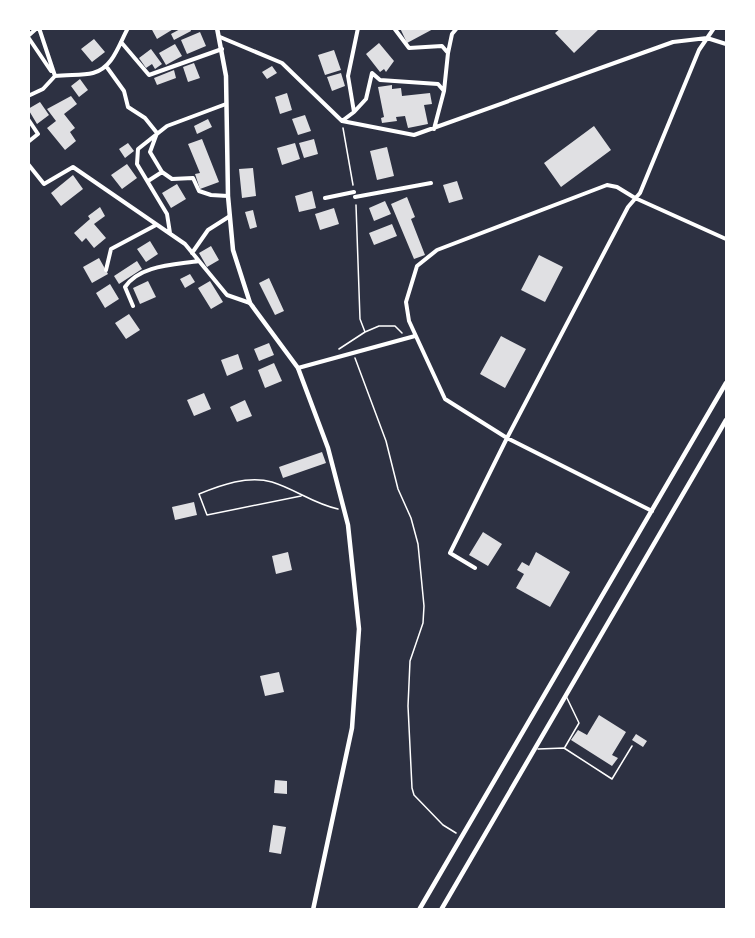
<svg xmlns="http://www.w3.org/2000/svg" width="755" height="938" font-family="'Sofia Sans Condensed',sans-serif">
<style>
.building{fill:#e0e0e3}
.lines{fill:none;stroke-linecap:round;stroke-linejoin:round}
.path{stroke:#fff;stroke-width:1.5}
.service{stroke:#fff;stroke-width:1.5}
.minor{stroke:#fff;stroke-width:4}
.tertiary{stroke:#fff;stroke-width:4.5}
</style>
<rect width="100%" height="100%" fill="#2d3142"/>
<path class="building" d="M151 28H175L157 39Z
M182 28H190L191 31 174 40 171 34Z
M400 28H435L407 43Z
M561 28 571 29 600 28 574 53 555 33Z
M200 32 206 46 187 54 181 40Z
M94 39 105 52 92 62 81 49Z
M379 43 394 61 386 72 384 69 380 72 366 54Z
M175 44 182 56 166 65 159 53Z
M151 49 162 64 155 69 152 64 146 68 139 58Z
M334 50 341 70 325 75 318 55Z
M194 63 200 78 188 82 183 67Z
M272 66 277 73 267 79 262 72Z
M174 70 176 78 157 85 154 78Z
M341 73 345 86 332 91 327 77Z
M80 79 88 90 79 97 71 86Z
M392 85V89L401 88 402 96 430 93 432 104 424 105 428 124 408 128 405 116 396 117 397 121 382 123 381 118 384 117 378 87Z
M287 93 292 110 280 114 275 97Z
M71 96 77 104 64 114 75 128 70 132 76 141 65 150 47 128 56 121 47 109Z
M40 102 49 115 37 124 28 109Z
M305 115 311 131 298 135 292 119Z
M208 119 212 127 197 134 194 126Z
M594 126 611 150 561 187 544 163Z
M202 139 219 182 200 189 195 174 200 173 188 144Z
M314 139 318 154 304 158 299 143Z
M128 143 134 151 125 158 119 149Z
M295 143 300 159 282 165 277 148Z
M387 147 394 176 377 180 370 151Z
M127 164 137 178 122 189 111 175Z
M253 168 256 196 242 198 239 169Z
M73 175 83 189 61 206 51 193Z
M457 181 463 199 449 203 443 185Z
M177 184 186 199 171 208 162 193Z
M312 191 316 208 299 212 295 196Z
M407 197 415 217 411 219 425 255 414 259 391 204Z
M385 201 391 214 374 221 369 208Z
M100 207 105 216 94 224 106 238 94 248 86 238 82 242 74 233 90 219 88 216Z
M334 208 339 224 320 230 315 214Z
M253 210 257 227 250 229 245 212Z
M392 224 397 236 374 245 369 233Z
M150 241 158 254 146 262 137 249Z
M211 246 219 260 207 267 199 253Z
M539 255 563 267 545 302 521 290Z
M99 258 108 274 92 283 83 267Z
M137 261 142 269 119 284 114 276Z
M190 274 195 282 185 288 180 279Z
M269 278 284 311 275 315 259 283Z
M148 281 156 297 140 304 133 288Z
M210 281 223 302 211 309 198 288Z
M110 284 119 299 105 308 96 293Z
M129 314 140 330 126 339 115 323Z
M501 336 526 349 505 388 480 374Z
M269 343 274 355 259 361 254 349Z
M238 354 243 369 227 376 221 360Z
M274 363 282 381 265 388 258 370Z
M204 393 211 409 194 416 187 400Z
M245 400 252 416 237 422 230 407Z
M322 452 326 463 283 478 279 467Z
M194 502 197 515 175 520 172 507Z
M483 532 502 544 488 566 469 555Z
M288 552 292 570 276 574 272 556Z
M536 552 570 572 550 607 516 588 524 574 517 570 522 562 529 566Z
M279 672 284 692 265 696 260 676Z
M599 715 626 732 612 755 618 758 612 766 571 740 578 730 587 735Z
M636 734 647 741 643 747 632 740Z
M275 780 287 781V794L274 793Z
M273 825 286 827 281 854 269 852Z"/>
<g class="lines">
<path class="path" d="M343 128 353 185
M356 205 360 319 365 332
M339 349 365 332 379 326H395L402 333
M355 358 386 441 398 489 411 518 418 544 424 606 423 623 410 661 408 706 412 788 414 795 443 825 456 833
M301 496 207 515 199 494C221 485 248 475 272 482 295 489 314 504 338 509"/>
<path class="service" d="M565 747 579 723 566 696
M538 749 564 748 612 779 632 746"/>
<path class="minor" d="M39 28 55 76
M394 28 409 48 442 46 448 53 444 91 434 129
M28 36 37 28
M28 37 51 71
M220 37 282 63 342 121 414 135 673 42 707 38 726 44
M121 42 149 75 222 49
M448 53 452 34 457 28
M106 66 124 91 128 107 145 118 157 133 150 152 162 172 148 181
M28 96 43 89 55 76C67 74 82 76 93 73 113 68 119 44 128 28
M354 112 366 99 372 73 380 80 438 84 444 91
M28 119 38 134 28 142
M342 121 354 112 348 76 358 28
M28 164 44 184 73 167 185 244 227 295 250 303
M162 172 172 179 193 178 199 191 211 195 228 196
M355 197 431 183
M325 198 354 192
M170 233 167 214 137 164 138 149 167 126 226 104
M192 253 208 230 230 216
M106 270 111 249 156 225
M133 306 125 287C140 265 174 265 199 261
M298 368 415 336
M652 511 507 438 445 399 409 321 406 302 417 266 437 250 607 185 617 187 635 198 726 239
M475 568 450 553 507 438 628 207 640 193 699 50 714 28"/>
<path class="tertiary" d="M217 28 226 76 228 196 233 250 250 303 298 368 328 448 348 525 359 629 352 728 313 910
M419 910 726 383
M441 910 726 420"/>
</g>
<rect width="755" height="938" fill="none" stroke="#ffffff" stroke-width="60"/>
</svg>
